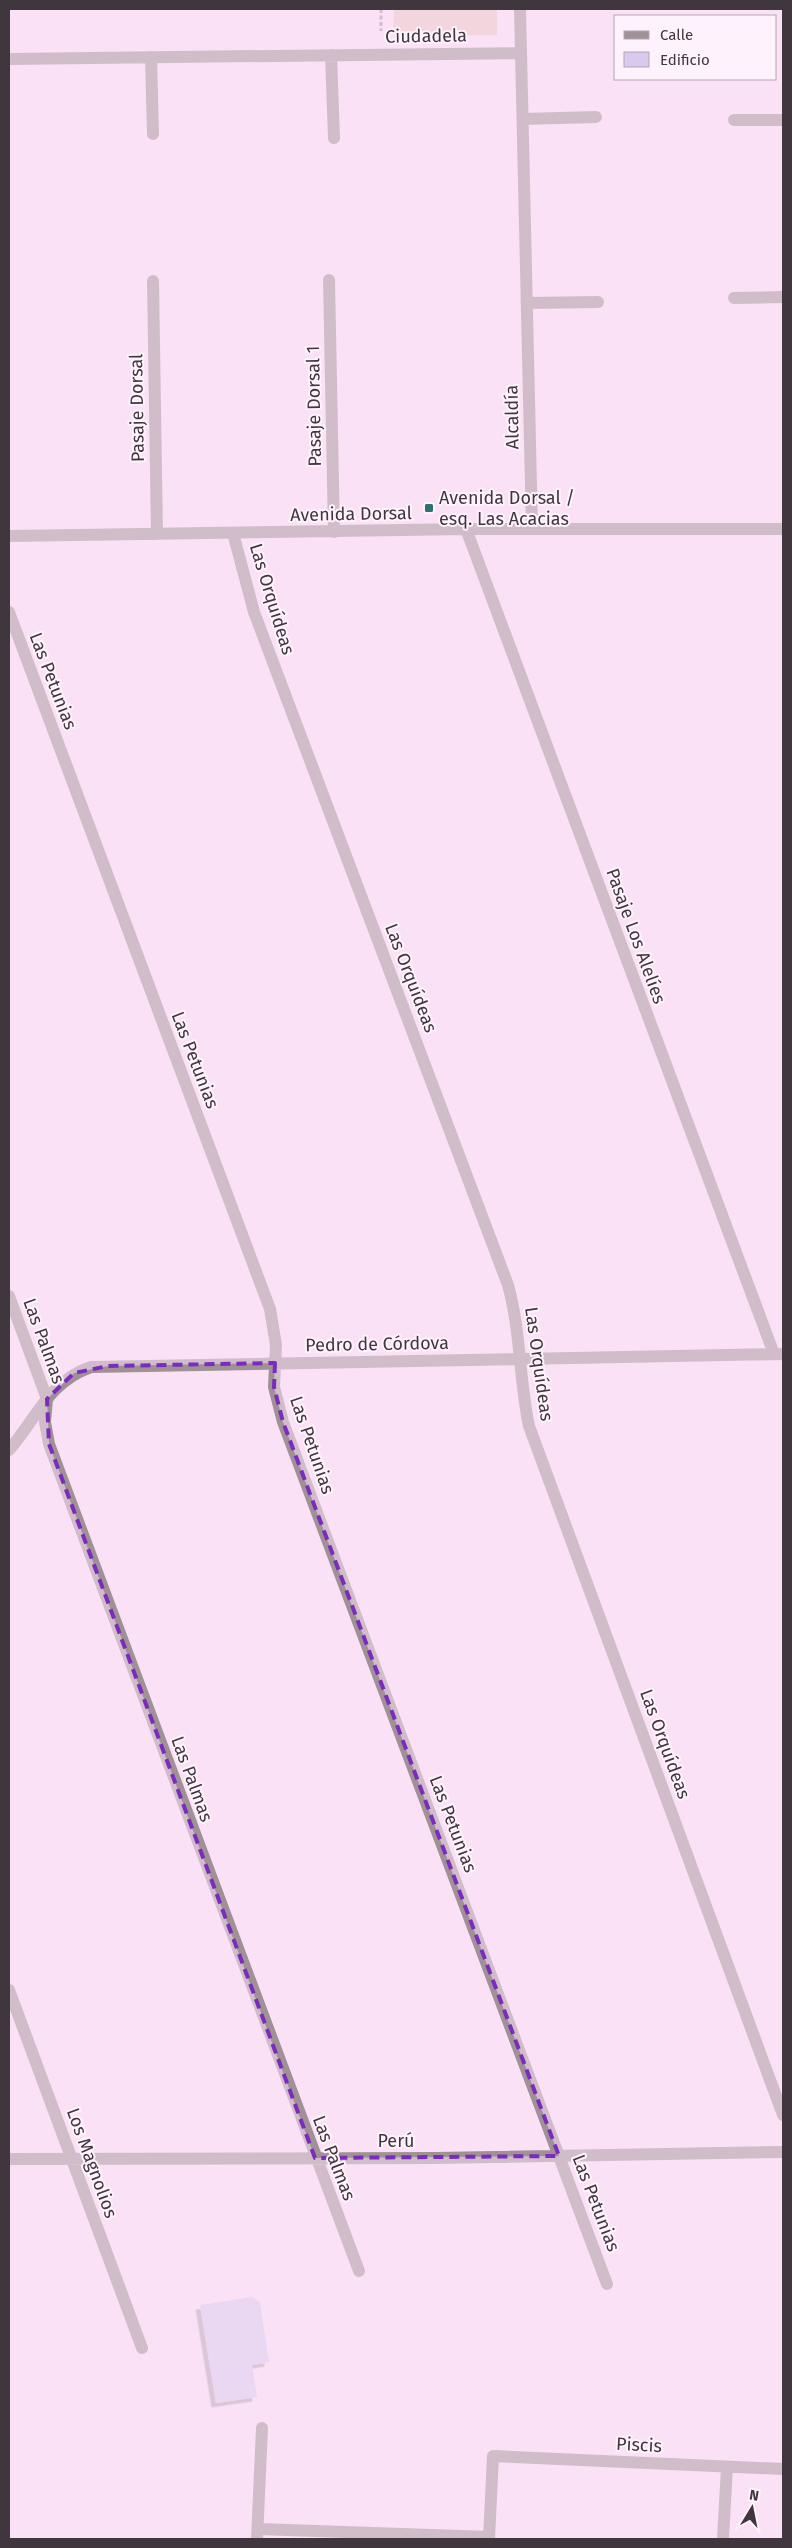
<svg xmlns="http://www.w3.org/2000/svg" width="792" height="2548" font-family="'Fira Sans',sans-serif">
<style>
.green{fill:#ebc5bf}
.building{fill:#d8caee;filter:url(#shadow)}
.lines{fill:none;stroke-linecap:round;stroke-linejoin:round}
.path{stroke:#a3919f;stroke-width:3;stroke-dasharray:4 2.5;stroke-linecap:butt}
.minor{stroke:#9f9195;stroke-width:12}
.marked{fill:none;stroke:#7b2cbf;stroke-width:4;stroke-dasharray:10 6;stroke-linejoin:round}
.poi-dot{fill:#2a736f;stroke:#fef3fc;stroke-width:2}
.labels{text-anchor:middle;dominant-baseline:central;stroke-width:4;stroke-linejoin:round;paint-order:stroke}
.street-label{font-size:18px;fill:#40363e;stroke:#fef3fc}
.poi-label{font-size:18px;fill:#40363e;stroke:#fef3fc;text-anchor:start}
</style>
<defs>
<filter id="shadow"><feDropShadow dx="-4.5" dy="4.5" stdDeviation="0" flood-color="#0004"/></filter>
</defs>
<rect width="100%" height="100%" fill="#fae1f6"/>
<path class="green" d="M394 9H497V35L393 36Z"/>
<path class="building" d="M253 2297 260 2303 269 2362 252 2365 257 2397 216 2403 200 2305Z"/>
<g class="lines">
<path class="path" d="M381 9V31"/>
<path class="minor" d="M520 9 532 529
M331 55 334 138
M151 57 153 134
M9 59 521 53
M523 119 596 117
M734 120H783
M329 280 334 532
M153 281 157 534
M734 298 783 297
M527 303 598 302
M466 529 774 1354
M233 533 254 612 508 1285C521 1332 519 1379 529 1426L783 2115
M9 536 466 529H783
M9 612 270 1309 276 1345 274 1387 283 1422 607 2284
M9 1296 47 1399 45 1422 49 1444 359 2271
M9 1450C37 1418 48 1382 91 1367L783 1354
M9 1990 142 2348
M9 2159 435 2158 783 2152
M258 2529 489 2537
M257 2539 262 2428
M489 2539 493 2456 783 2469
M723 2539 727 2467"/>
</g>
<path d="M0 0H792V2548H0ZM275 1363 274 1387 283 1422 559 2156 315 2158 49 1444 47 1399 74 1373 108 1366Z" fill="#fae1f6" fill-opacity=".55" fill-rule="evenodd"/>
<path class="marked" d="M275 1363 274 1387 283 1422 559 2156 315 2158 49 1444 47 1399 74 1373 108 1366Z"/>
<rect class="poi-dot" x="424" y="503" width="10" height="10" rx="2.5"/>
<g class="labels">
<g class="street-label">
<text transform="translate(426 36) rotate(-1)">Ciudadela</text>
<text transform="translate(314 406) rotate(-91)">Pasaje Dorsal 1</text>
<text transform="translate(137 408) rotate(-91)">Pasaje Dorsal</text>
<text transform="translate(512 417) rotate(-91)">Alcaldía</text>
<text transform="translate(351 514) rotate(-1)">Avenida Dorsal</text>
<text transform="translate(272 599) rotate(73)">Las Orquídeas</text>
<text transform="translate(53 681) rotate(69)">Las Petunias</text>
<text transform="translate(636 936) rotate(70)">Pasaje Los Alelíes</text>
<text transform="translate(411 978) rotate(69)">Las Orquídeas</text>
<text transform="translate(195 1060) rotate(69)">Las Petunias</text>
<text transform="translate(44 1341) rotate(70)">Las Palmas</text>
<text transform="translate(377 1344) rotate(-1)">Pedro de Córdova</text>
<text transform="translate(539 1364) rotate(82)">Las Orquídeas</text>
<text transform="translate(312 1445) rotate(71)">Las Petunias</text>
<text transform="translate(665 1744) rotate(70)">Las Orquídeas</text>
<text transform="translate(192 1779) rotate(70)">Las Palmas</text>
<text transform="translate(453 1824) rotate(69)">Las Petunias</text>
<text x="396" y="2141">Perú</text>
<text transform="translate(334 2158) rotate(69)">Las Palmas</text>
<text transform="translate(92 2163) rotate(70)">Los Magnolios</text>
<text transform="translate(596 2203) rotate(69)">Las Petunias</text>
<text transform="translate(639 2445) rotate(3)">Piscis</text>
</g>
<g class="poi-label">
<text x="439" y="498">Avenida Dorsal /<tspan x="439" dy="21">esq. Las Acacias</tspan></text>
</g>
</g>
<rect width="792" height="2548" fill="none" stroke="#40363e" stroke-width="20"/>
<rect x="614" y="15" width="162" height="65" fill="#fef3fc" stroke="#b2a7b0"/>
<rect x="624" y="31" width="25" height="8" fill="#9f9195" stroke="#b2a7b0"/>
<text x="660" y="40" font-size="15" fill="#40363e">Calle</text>
<rect x="624" y="52" width="25" height="15" fill="#d8caee" stroke="#b2a7b0"/>
<text x="660" y="65" font-size="15" fill="#40363e">Edificio</text>
<g transform="translate(752 2508) rotate(10)" stroke="#fef3fc" stroke-width="4" paint-order="stroke">
<path d="M0-4L9 19L0 12L-9 19Z" fill="#40363e"/>
<text y="-8" font-size="14" font-weight="bold" text-anchor="middle" fill="#40363e">N</text>
</g>
</svg>
